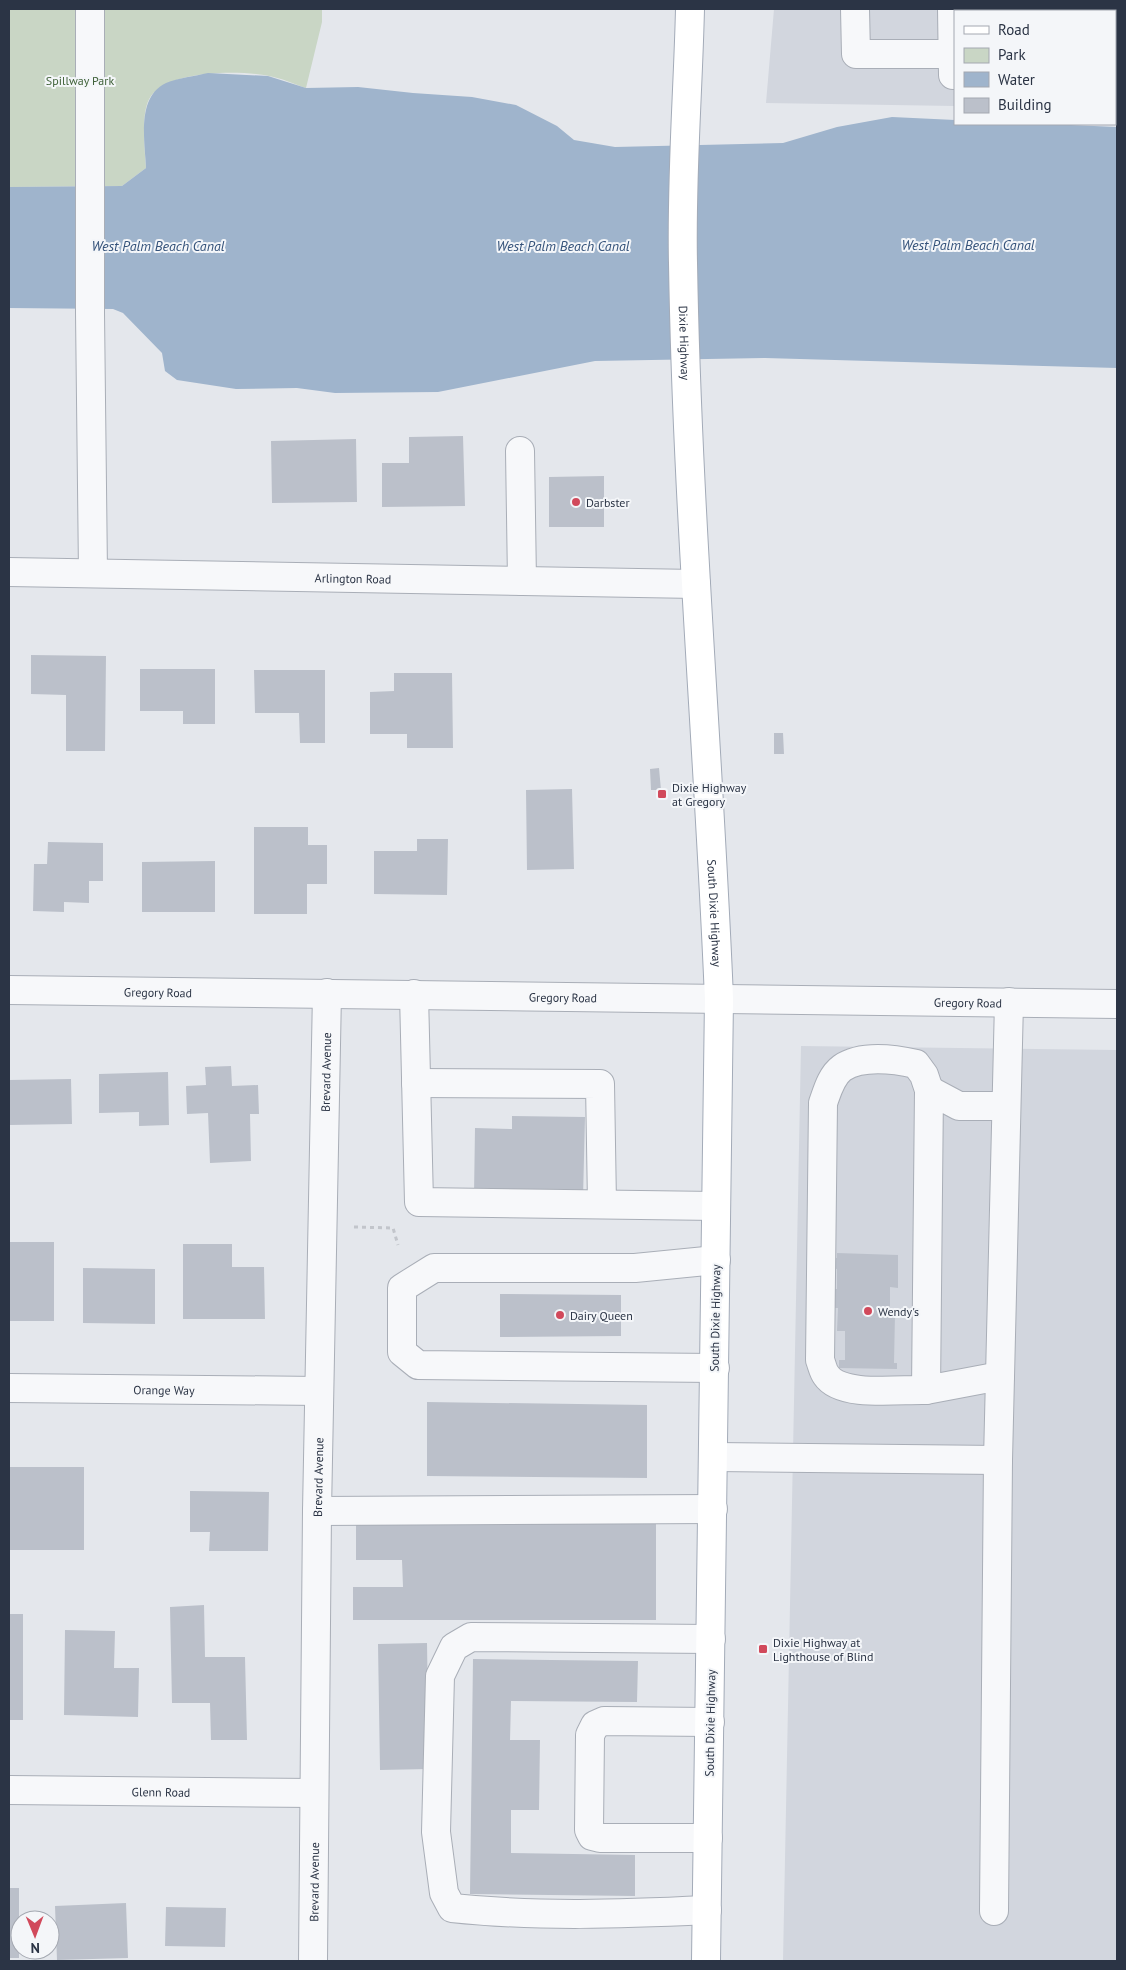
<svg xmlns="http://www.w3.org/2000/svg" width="1126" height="1970" font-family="'PT Sans',sans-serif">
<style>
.built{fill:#d2d6de}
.green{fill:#c9d6c5}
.water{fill:#9fb4cc}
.building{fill:#bbc0ca}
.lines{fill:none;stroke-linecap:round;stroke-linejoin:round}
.minor-casing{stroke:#a9aeb7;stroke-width:30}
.major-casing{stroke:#a3abb8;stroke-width:30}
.path{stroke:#c2c5cb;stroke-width:3;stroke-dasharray:4 4;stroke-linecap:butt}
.minor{stroke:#f7f8fa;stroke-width:28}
.major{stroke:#fff;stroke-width:28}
.poi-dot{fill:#d1495b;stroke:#f4f6f9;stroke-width:2}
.labels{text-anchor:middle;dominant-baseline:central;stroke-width:4;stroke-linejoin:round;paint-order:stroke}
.park-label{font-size:12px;fill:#3f6138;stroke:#f4f6f9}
.street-label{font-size:12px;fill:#2b3445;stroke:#f4f6f9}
.poi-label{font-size:12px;fill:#2b3445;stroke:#f4f6f9;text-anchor:start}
.water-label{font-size:14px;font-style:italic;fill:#34527a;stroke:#f4f6f9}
</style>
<rect width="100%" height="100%" fill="#e4e7ec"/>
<path class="built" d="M774 9H1117V108H1115V11H955V106L766 103Z
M801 1046 1117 1050V1961H783Z"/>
<path class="green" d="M9 9H322V22L306 88C294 84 281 78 269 76 240 70 170 70 151 96 140 110 145 151 146 168L122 186 9 187Z"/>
<path class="water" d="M208 73 268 76 306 88 358 87 413 93 472 97 516 105 557 126 574 140 615 147 783 143 837 127 892 117 955 120V124H1048L1117 127V368L765 358 595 361 438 392 335 393 297 388 236 389 177 380 165 371 162 353 123 313 113 309 9 308V187L122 186 146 168C145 142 136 97 166 83 178 78 195 76 208 73Z"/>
<path class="building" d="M1005 9H1117V75H1115V11H1005Z
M463 436 465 506 382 507V463H409V437Z
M356 439 357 502 272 503 271 441Z
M604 476V527H549V477Z
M31 655 106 656 105 751H66V695L31 694Z
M140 669H215V724H183V711H140Z
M254 670H325V743H300L299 713H255Z
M394 673H452L453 748H407V734H370V692L394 691Z
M774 733H783L784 754H774Z
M659 768 661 790H651L650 769Z
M572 789 574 869 527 870 526 790Z
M254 827H308V845H327V884H307V914H254Z
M417 839H448L447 895 374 894V851H417Z
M48 842 103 843V881H89V903L64 902V912L33 911 34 864H47Z
M215 861V912H142V862Z
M231 1066 232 1086 258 1085 259 1114H250L251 1161 210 1163 208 1113 187 1114 186 1086 206 1085 205 1067Z
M168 1072 169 1125 139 1126V1112L99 1113V1074Z
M71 1079 72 1124 9 1125V1080Z
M512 1116 585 1117 583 1198 474 1195 475 1128 512 1129Z
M9 1242H54V1321H9Z
M183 1244H232V1267H264L265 1319H183Z
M837 1253 898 1255V1288L890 1287V1309H898L899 1314H895L894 1363H897V1369L839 1368V1360H845V1331H837L838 1308H831V1289H837V1269L831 1268V1258H837Z
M83 1268 155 1269V1324L83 1323Z
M500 1294 621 1295V1336L500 1337Z
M427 1402 647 1405V1478L427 1476Z
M9 1467H84V1550H9Z
M190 1491 269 1492 268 1551H209L210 1532H190Z
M356 1523H656V1620H353V1587H403L402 1560H356Z
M204 1605 205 1657H245L247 1740H211L210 1703H172L170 1607Z
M9 1614H23V1720H9Z
M65 1630 115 1631 114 1668H139L138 1717 64 1715Z
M427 1643 429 1769 380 1770 378 1644Z
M473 1659 638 1661 637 1702 511 1701 510 1740H540L539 1810H511V1853L635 1855V1896L470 1894Z
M9 1888H19V1958H9Z
M126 1903 128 1958 57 1960 55 1906Z
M166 1907 226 1908 225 1947 165 1946Z"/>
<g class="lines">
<g class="minor-casing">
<g id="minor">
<path d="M90 9V313L93 573"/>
<path d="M855 9 856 54H953"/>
<path d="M952 9 953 75H955"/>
<path d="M1115 79 1117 80"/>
<path d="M520 451 522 581"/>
<path id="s1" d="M9 572 696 584"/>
<path id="s2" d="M9 990 1117 1004"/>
<path d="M414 994 419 1202 716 1206"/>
<path d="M416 1083 600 1084 602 1204"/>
<path d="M715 1368 418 1365 402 1352V1288L434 1268H635L716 1260"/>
<path d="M1000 1376 926 1390 929 1090 959 1106H1006"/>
<path id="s3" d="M9 1388 319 1391"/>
<path d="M926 1390C901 1389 841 1398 826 1375 823 1371 822 1365 820 1360L823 1103C827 1092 831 1076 842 1068 861 1055 894 1059 916 1064L924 1075 929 1090"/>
<path d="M714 1457 998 1460"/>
<path d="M317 1511 713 1509"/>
<path id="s4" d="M9 1790 314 1793"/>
<path d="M708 1838H600L592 1836 589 1830 590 1735 595 1725 604 1721 710 1722"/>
<path d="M707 1910C622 1914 537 1917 452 1908L444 1893 436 1832 440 1676 454 1647 471 1637 711 1639"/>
<path d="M994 1911 998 1460 1009 1002"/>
<path id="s5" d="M313 1961 317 1511 327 993"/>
</g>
</g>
<g class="major-casing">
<g id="major">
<path id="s6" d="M690 9C688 93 681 178 683 263 687 509 709 754 719 999L706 1961"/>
</g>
</g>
<path class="path" d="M354 1227 393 1228 398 1245"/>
<use href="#minor" class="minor"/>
<use href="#major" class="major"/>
</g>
<g class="poi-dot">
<circle cx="576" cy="502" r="5"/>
<rect x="657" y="789" width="10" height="10" rx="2.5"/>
<circle cx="868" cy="1311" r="5"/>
<circle cx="560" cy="1315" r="5"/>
<rect x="758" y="1644" width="10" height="10" rx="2.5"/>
</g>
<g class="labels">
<g class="park-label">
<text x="80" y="80">Spillway Park</text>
</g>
<g class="street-label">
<text stroke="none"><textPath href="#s6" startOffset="334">Dixie Highway</textPath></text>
<text stroke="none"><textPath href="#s1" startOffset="344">Arlington Road</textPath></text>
<text stroke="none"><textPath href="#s6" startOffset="905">South Dixie Highway</textPath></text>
<text stroke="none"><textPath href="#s2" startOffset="149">Gregory Road</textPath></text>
<text stroke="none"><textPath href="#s2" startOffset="554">Gregory Road</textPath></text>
<text stroke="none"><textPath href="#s2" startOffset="959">Gregory Road</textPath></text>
<text stroke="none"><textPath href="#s5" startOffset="889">Brevard Avenue</textPath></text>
<text transform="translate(715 1318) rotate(-89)">South Dixie Highway</text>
<text stroke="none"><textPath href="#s3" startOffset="155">Orange Way</textPath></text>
<text stroke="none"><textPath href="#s5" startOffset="484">Brevard Avenue</textPath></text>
<text transform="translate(710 1723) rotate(-89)">South Dixie Highway</text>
<text stroke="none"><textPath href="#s4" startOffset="152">Glenn Road</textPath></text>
<text stroke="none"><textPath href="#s5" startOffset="79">Brevard Avenue</textPath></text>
</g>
<g class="poi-label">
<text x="586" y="502">Darbster</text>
<text x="672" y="787">Dixie Highway<tspan x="672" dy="14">at Gregory</tspan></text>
<text x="878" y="1311">Wendy's</text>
<text x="570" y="1315">Dairy Queen</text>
<text x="773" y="1642">Dixie Highway at<tspan x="773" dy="14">Lighthouse of Blind</tspan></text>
</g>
<g class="water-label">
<text x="968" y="245">West Palm Beach Canal</text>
<text x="158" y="246">West Palm Beach Canal</text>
<text x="563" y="246">West Palm Beach Canal</text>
</g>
</g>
<rect width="1126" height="1970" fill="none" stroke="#2b3445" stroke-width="20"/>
<rect x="954" y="10" width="162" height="115" fill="#f4f6f9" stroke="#a4a8b1"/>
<rect x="964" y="26" width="25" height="8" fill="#ffffff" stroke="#a4a8b1"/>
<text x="998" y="35" font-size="15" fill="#2b3445">Road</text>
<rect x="964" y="48" width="25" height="15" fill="#c9d6c5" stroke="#a4a8b1"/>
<text x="998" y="60" font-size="15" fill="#2b3445">Park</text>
<rect x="964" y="72" width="25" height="15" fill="#9fb4cc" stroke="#a4a8b1"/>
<text x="998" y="85" font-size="15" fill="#2b3445">Water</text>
<rect x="964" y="98" width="25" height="15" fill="#bbc0ca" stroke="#a4a8b1"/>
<text x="998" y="110" font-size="15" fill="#2b3445">Building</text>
<g transform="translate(35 1935) rotate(179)"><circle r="24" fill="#f4f6f9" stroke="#a4a8b1"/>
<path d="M0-4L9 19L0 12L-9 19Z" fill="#d1495b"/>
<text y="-8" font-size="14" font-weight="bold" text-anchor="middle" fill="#2b3445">N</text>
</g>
</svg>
